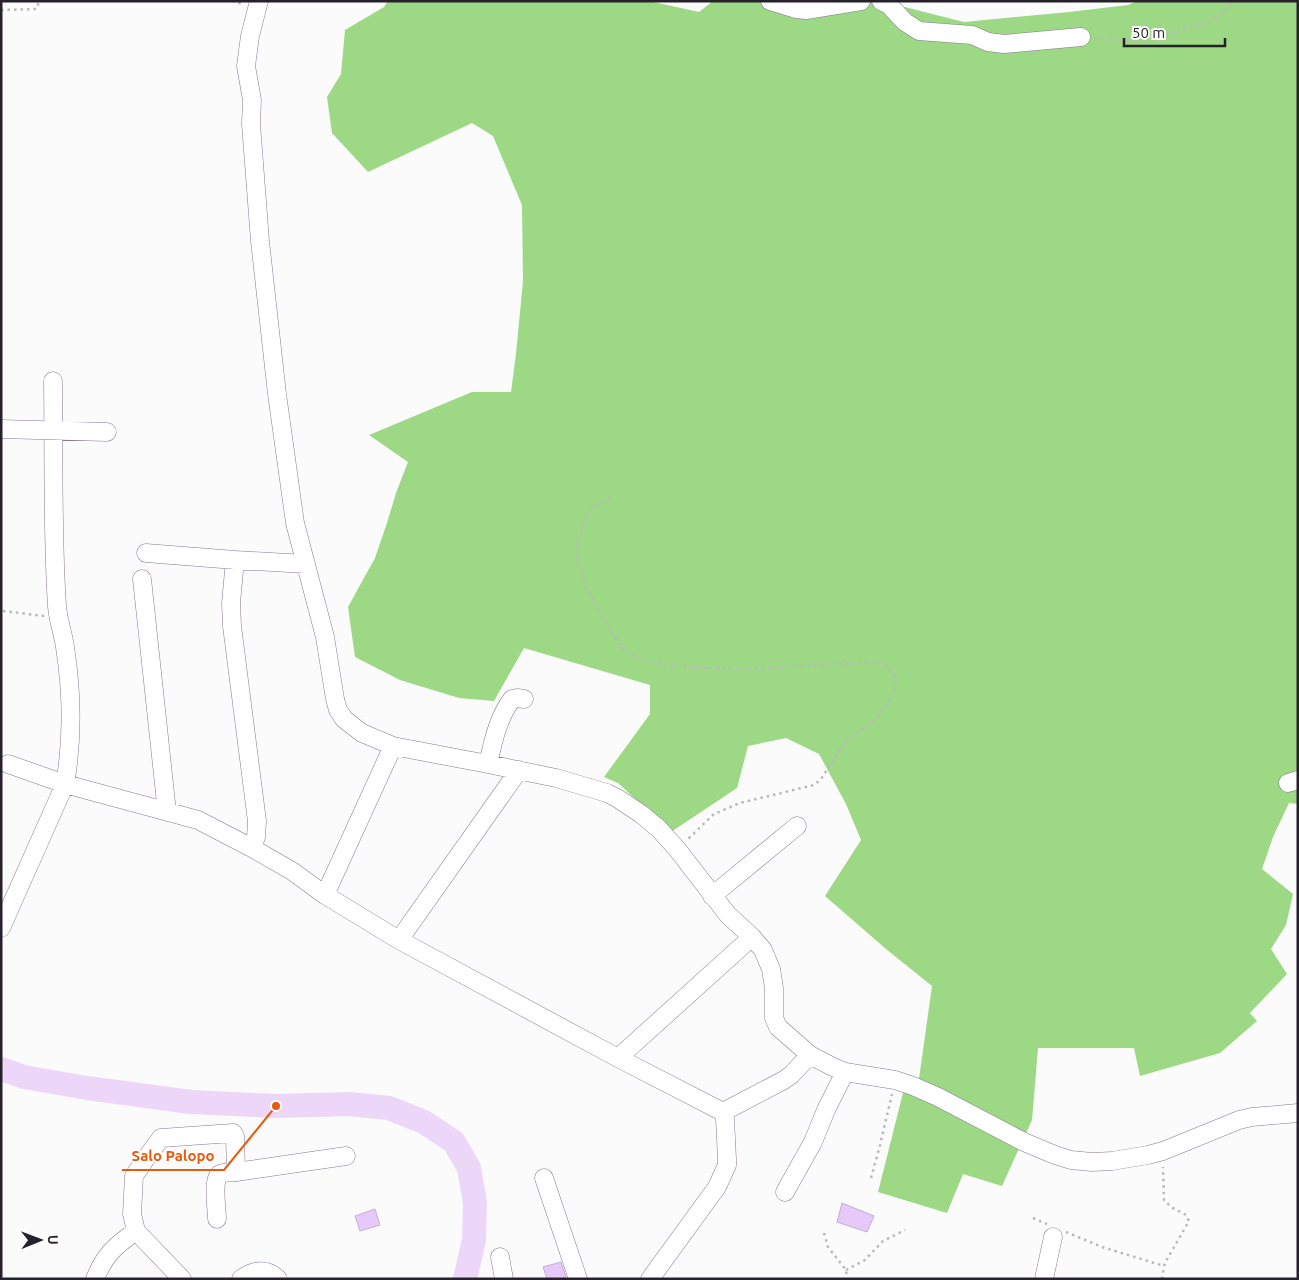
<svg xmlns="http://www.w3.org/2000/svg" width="1299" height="1280" font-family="Ubuntu,sans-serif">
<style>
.forest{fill:#9dd884}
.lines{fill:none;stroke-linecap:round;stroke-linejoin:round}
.river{stroke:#ecd7f9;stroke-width:24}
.building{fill:#e7c8fb;stroke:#c2b0cd}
.minor-casing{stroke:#877792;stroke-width:19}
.path{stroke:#bab8bb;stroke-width:2.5;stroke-dasharray:2.5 4;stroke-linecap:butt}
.minor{stroke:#fff;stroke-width:18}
.leader{fill:none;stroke:#e8590c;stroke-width:2}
.callout-dot{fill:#e8590c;stroke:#fff;stroke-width:2}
.callout-label{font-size:15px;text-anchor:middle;font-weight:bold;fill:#e8590c;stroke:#fff;stroke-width:4;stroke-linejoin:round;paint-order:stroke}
</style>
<rect width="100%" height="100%" fill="#fbfbfb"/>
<path class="forest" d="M388 1H649L699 12 713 1H888L889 3 964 22 1069 12 1128 5 1138 1H1298V804L1289 803 1273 837 1262 869 1293 894 1286 925 1271 949 1287 974 1250 1013 1257 1021 1220 1053 1140 1076 1134 1048H1038L1032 1120 1002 1186 963 1174 947 1213 878 1192 903 1093 919 1079 932 986 886 949 825 896 861 840 846 804 819 754 786 738 748 746 737 788 671 832 618 783 604 777 650 714V685L524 648 494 701 459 698 400 680 355 657 348 607 375 558 387 523 396 493 408 462 369 435 472 392H511L516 354 523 281 522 205 493 136 472 123 368 172 332 133 327 97 341 74 345 30 384 7Z"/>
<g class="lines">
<path class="river" d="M1 1069 24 1077 87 1088 191 1102 276 1106 348 1104 389 1108 424 1122 454 1142 469 1168 475 1203 474 1240 465 1279"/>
</g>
<path class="building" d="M842 1203 874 1216 867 1232 837 1222Z
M375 1209 380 1225 360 1231 355 1216Z
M561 1262 566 1277 560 1279H547L543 1267Z"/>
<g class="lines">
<g class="minor-casing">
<path id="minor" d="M259 1 250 36 246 66 252 100 251 124 260 241 277 394 295 523 325 637 335 699 338 710 344 719 362 733 393 746 488 764 556 778 607 793 617 798 641 814 659 829 677 849 728 915 752 937 763 950 771 969 774 988V1018L778 1027 810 1055 833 1067 845 1072 895 1080 913 1086 938 1097 1024 1142 1055 1155 1071 1160 1092 1162 1112 1161 1148 1155 1163 1151 1239 1120 1252 1117 1298 1113
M770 1 796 9 806 10 861 1
M881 1 889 5 905 22 919 31 972 35 988 42 1004 44 1081 37
M1 429 107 432
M146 553 235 560 306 564
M235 560 231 603 232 626 257 821 256 837 252 848
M142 579 167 812
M8 764 65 784 198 820 252 848 292 871 325 895 399 940 618 1058 723 1112 725 1119 727 1159V1165L717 1187 650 1279
M488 764C493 741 498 718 512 699L517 698 524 699
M1288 783 1298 780
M325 895 393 746
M712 896 797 826
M1 928 65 784C73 738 72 692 65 647 63 633 58 620 57 606 52 531 54 456 53 381
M399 940 519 770
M618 1058 752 937
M723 1112 784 1080 791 1075 810 1055
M544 1178 578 1279
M785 1192 813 1142 826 1110 845 1072
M217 1219C217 1211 212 1178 220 1174 224 1172 232 1173 236 1172
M136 1231 182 1279
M500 1257 504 1279
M95 1279C105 1254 115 1246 136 1231L132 1214 134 1176 149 1154 161 1138 233 1133 235 1136 236 1172 346 1156
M241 1279C254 1270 266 1267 278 1279
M1044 1279 1053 1237"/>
</g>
<path class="path" d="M232 1 243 4
M1 10 36 9 38 7V1
M1095 38 1153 41 1220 16 1233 1
M610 498 597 505 589 511 581 531 577 545V556L583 580 590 596 619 644C626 653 637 658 648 661 668 667 689 667 709 668 765 670 820 665 875 662 911 671 892 702 874 720 866 728 854 733 846 741L821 779 814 785 740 803 714 814 687 840
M3 611 44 616
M871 1178 880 1145 892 1094
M1033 1218 1047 1224
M1066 1232 1102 1247 1164 1266
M824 1233 828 1247 846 1270 847 1279
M846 1270 865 1260 883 1241 905 1230
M1162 1279 1164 1266 1166 1261 1189 1221 1186 1215 1171 1207 1164 1200 1163 1167"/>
<use href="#minor" class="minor"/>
</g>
<path class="leader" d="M276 1106L224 1170H122"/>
<circle class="callout-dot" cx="276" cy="1106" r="5"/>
<g class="callout-label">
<text x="173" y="1161">Salo Palopo</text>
</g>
<rect width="1299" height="1280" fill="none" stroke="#27212c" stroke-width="5"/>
<g transform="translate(40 1240) rotate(89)" stroke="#ffffff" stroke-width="4" paint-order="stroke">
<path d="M0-4L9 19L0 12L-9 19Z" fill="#27212c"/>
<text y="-8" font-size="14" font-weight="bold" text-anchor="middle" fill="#27212c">U</text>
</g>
<path d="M1124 38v8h101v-8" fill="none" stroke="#27212c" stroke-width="2.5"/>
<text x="1132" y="38" font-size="15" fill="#27212c" stroke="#ffffff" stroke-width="4" paint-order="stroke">50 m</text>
</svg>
